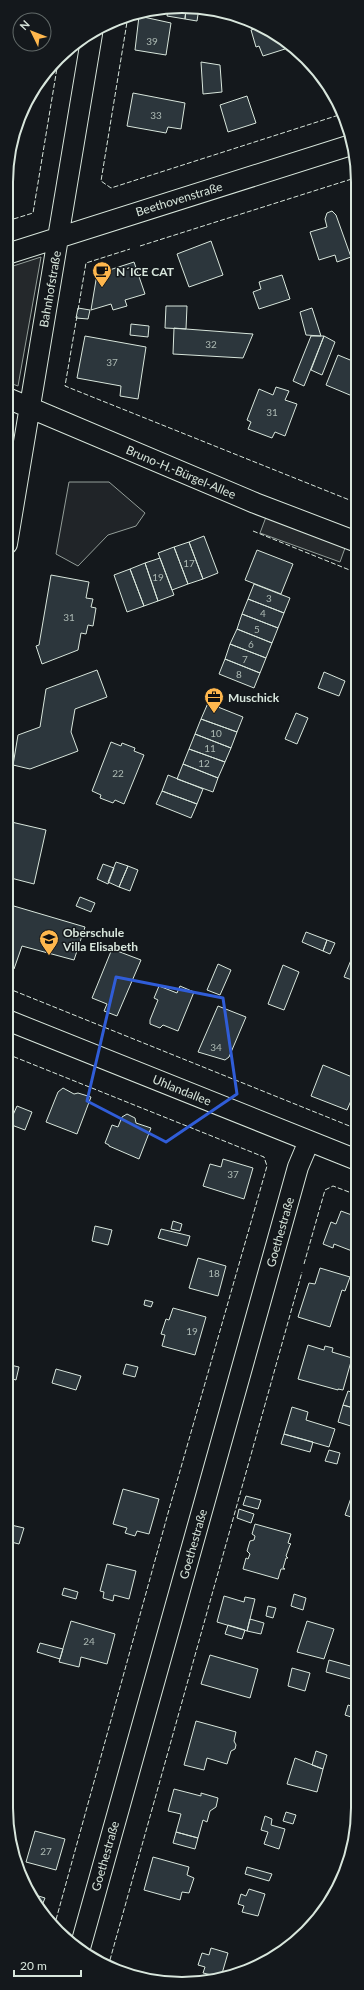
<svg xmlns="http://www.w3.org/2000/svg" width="364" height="1990" font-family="Lato,sans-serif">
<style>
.green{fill:#202428;stroke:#939e99}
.parking{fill:#24282b;stroke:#939e99}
.building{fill:#2c363c;stroke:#d8e6dc}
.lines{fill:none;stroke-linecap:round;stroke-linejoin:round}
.street-casing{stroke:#d8e6dc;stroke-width:22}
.street{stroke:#14181c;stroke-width:20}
.fence{stroke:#d8e6dc;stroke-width:1;stroke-dasharray:5 2;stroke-linecap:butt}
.marked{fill:none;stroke:#305dd8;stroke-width:3;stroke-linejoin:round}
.labels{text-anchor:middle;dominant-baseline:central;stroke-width:3;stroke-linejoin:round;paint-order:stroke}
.number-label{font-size:10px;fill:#adbab4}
.street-label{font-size:12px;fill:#d8e6dc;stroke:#14181c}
.poi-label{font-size:12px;font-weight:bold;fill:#d8e6dc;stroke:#14181c;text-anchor:start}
.rim{fill:none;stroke:#d8e6dc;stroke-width:2}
</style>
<rect width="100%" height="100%" fill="#14181c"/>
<path class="green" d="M69 482H109L145 513 136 526 108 535 78 566 56 554Z"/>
<path class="parking" d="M41 257 18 386 7 382V268Z
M266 517 345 548 340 562 260 533Z"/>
<path class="building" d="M199 8 197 21 185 19 186 9Z
M186 9 185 19 167 16 168 10Z
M139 16 171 23 166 55 135 50Z
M258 24 283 40 285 49 263 56 259 46 256 47 251 30 259 27Z
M201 62 220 65 222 92 203 94Z
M133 93 185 103 181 129 168 127 166 133 127 126Z
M247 96 256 123 228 132 220 105Z
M332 211 336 215 351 257 337 262 335 255 319 260 310 232 327 227 325 219 327 213Z
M211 241 223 275 189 287 177 254Z
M134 262 145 294 125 300 127 306 113 310 111 304 91 310 97 274Z
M282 275 290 299 259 309 253 292 261 289 259 282Z
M358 294V310L353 296Z
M166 306H187L186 329 165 328Z
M78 308 90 310 88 319 76 318Z
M312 308 321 336 306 335 300 312Z
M131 324 149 326 148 337 130 335Z
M174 328 186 329 253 334 243 358 173 354Z
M85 336 146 347 138 399 120 396 121 386 77 378Z
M311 336H324L304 386 293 381Z
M324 336 335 342 322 375 311 370Z
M338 355 355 362 357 356V398L326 385Z
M276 387 289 391 285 400 297 404 285 436 275 432 272 438 248 429 251 422 247 420 259 389 273 395Z
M204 536 218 573 203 579 189 542Z
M189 542 203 579 188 584 174 547Z
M174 547 188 584 172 590 158 553Z
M257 550 293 564 281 594 245 580Z
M160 558 174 595 158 601 145 563Z
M145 563 158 601 144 606 130 569Z
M130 569 144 606 127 612 114 575Z
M51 575 89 582 86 598 93 599 91 607 96 608 93 626 88 625 86 634 81 633 78 650 42 664 36 646 39 645Z
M254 584 290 598 284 613 248 599Z
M248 599 284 613 278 628 242 614Z
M242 614 278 628 272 643 237 629Z
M237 629 272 643 266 658 230 644Z
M230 644 266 658 260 673 225 659Z
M225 659 260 673 254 688 219 674Z
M97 670 107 697 75 709 71 732 78 751 30 769 13 765 18 735 40 727 46 689Z
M324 672 345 681 339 696 318 688Z
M208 703 243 717 237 732 201 719Z
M296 713 308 718 297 744 285 739Z
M201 719 237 732 231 748 195 734Z
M195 734 231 748 225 762 189 749Z
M111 742 121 746 122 743 135 748 134 751 144 755 124 804 115 800 113 803 100 798 101 795 92 791Z
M189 749 225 762 218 778 183 764Z
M183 764 218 778 213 792 177 779Z
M168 775 203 789 197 804 162 791Z
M162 791 197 804 191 818 156 804Z
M7 821 46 830 34 884 7 877Z
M116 862 128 866 119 887 108 882Z
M103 864 114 868 108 884 97 879Z
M128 866 138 870 130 891 119 887Z
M80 897 95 903 91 912 76 906Z
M7 904 85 927 74 960 22 946 14 969 7 968Z
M306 932 327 940 323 951 302 942Z
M327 940 335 943 330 954 323 951Z
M356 948 357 949V982L344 977Z
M112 949 141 960 117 1016 104 1011 107 1004 92 998Z
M218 964 231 970 220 995 207 990Z
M283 965 299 972 284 1010 268 1004Z
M159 986 177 993 180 986 194 992 178 1031 163 1025 160 1028 150 1024V1020L158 1000 154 998Z
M218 1006 246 1017 229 1057 225 1060 198 1052Z
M323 1065 357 1079V1098L353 1096 347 1110 311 1096Z
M63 1088 74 1094 78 1093 91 1097 77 1134 46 1122 58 1092Z
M17 1106 32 1112 25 1130 9 1124Z
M127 1114 135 1118 136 1123 151 1128 139 1159 109 1146V1145L105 1143 112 1125 118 1127 122 1117Z
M223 1159 253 1168 244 1199 203 1186 210 1164 221 1167Z
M341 1211 357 1217V1239L352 1251 334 1244 333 1248 323 1244 331 1222 336 1224Z
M173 1221 182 1224 180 1231 171 1229Z
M95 1226 112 1230 108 1245 92 1241Z
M161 1229 190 1236 187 1246 158 1238Z
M198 1258 226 1266 218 1296 189 1288Z
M320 1268 350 1277 345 1291 342 1290 330 1327 298 1317 309 1283 315 1284Z
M145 1300 153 1302 151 1307 144 1305Z
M173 1308 206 1317 195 1355 162 1346 165 1335 161 1334 166 1319 169 1320Z
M308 1345 324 1350 325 1346 333 1348 332 1352 352 1358 343 1390 338 1389V1390L298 1379Z
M6 1364 19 1367 16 1380 6 1377Z
M126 1364 138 1367 135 1377 123 1374Z
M56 1369 81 1376 76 1390 52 1383Z
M6 1377 13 1379 10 1387 6 1386Z
M348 1391 357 1394V1409L343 1405Z
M343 1405 357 1409V1428L338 1422Z
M292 1407 308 1412 306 1420 335 1429 329 1447 284 1434Z
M284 1434 313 1442 310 1452 281 1444Z
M329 1450 340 1453 337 1464 325 1461Z
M123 1489 159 1499 149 1534 137 1531 135 1536 125 1533 127 1528 113 1524Z
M352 1495 357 1496V1519L345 1515Z
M246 1496 261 1500 258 1509 243 1505Z
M239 1509 254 1514 251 1523 237 1518Z
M255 1524 291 1534 288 1543 291 1544 290 1545 286 1556 288 1558H286L283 1568 285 1569H281L278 1579 243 1569 246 1558 248 1559 250 1554 247 1551 250 1541 254 1540 255 1536 252 1534Z
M11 1525 24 1528 19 1544 7 1541Z
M107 1564 136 1571 129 1599 114 1595 113 1601 103 1598 104 1592 100 1591Z
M64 1588 78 1592 76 1599 62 1595Z
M294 1594 306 1598 303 1610 291 1606Z
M224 1596 244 1602 245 1597 255 1599 247 1631 217 1622Z
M268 1606 276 1608 273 1618 266 1616Z
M250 1619 264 1623 261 1634 247 1631Z
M71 1621 115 1634 107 1664 81 1657 79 1667 59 1662Z
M307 1621 334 1629 324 1659 297 1652Z
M228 1625 245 1630 242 1639 225 1634Z
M40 1643 63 1649 60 1659 37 1652Z
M210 1655 258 1669 250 1698 201 1684Z
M329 1660 354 1667 351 1679 326 1672Z
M292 1668 310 1673 305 1691 288 1686Z
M348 1705 357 1708V1719L345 1715Z
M196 1721 236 1732 234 1741 236 1745 235 1749 231 1751 227 1764 207 1758 204 1770 184 1765Z
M6 1732 10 1733 6 1749Z
M316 1751 327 1755 323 1769 312 1765Z
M295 1758 323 1769 317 1792 287 1784Z
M174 1789 201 1796V1793L218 1798 216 1807 210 1811 207 1822 203 1820 198 1838 176 1832 181 1814 168 1811Z
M356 1811 357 1812V1827L352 1825Z
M286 1812 296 1815 293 1824 283 1821Z
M265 1816 272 1819 271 1825 285 1829 279 1849 264 1844 268 1832 261 1830Z
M35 1831 65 1839 56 1870 26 1862Z
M176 1832 198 1838 195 1849 173 1843Z
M153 1857 189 1867 187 1875 194 1878 189 1893 182 1892 180 1900 144 1890Z
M247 1867 272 1874 269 1881 245 1874Z
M249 1889 265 1894 258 1916 242 1912 244 1906 238 1904 241 1894 246 1896Z
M32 1894 45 1898 41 1908Z
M211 1948 228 1953 221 1977 203 1973 205 1967 198 1965 202 1953 209 1955Z"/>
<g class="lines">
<g class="street-casing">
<path id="street" d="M7 254 351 145
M7 398 255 503 357 542
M7 544 92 34
M7 1020 357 1160
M80 1948 298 1167 309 1141"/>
</g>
<use href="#street" class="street"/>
<path class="fence" d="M128 16 101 181 111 188 342 114
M7 221 33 213 58 62
M140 246 358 177
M78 310 86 263 130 249
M77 316 65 386 357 503
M253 531 357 573
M7 792 12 793
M7 988 357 1129
M7 1054 264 1157 267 1166 170 1506 54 1927
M304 1264 325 1190 333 1186 357 1195
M108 1967 302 1272"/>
</g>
<path class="marked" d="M116 977 223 998 237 1094 166 1142 87 1101Z"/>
<defs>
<g id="cafe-pin" transform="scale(1)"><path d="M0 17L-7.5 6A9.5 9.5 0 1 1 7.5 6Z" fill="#ffb74d" stroke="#14181c"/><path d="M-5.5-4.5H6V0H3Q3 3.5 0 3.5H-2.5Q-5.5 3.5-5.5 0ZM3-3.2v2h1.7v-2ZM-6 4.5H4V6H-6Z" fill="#111"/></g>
<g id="office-pin" transform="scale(1)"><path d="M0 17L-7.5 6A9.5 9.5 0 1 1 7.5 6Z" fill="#ffb74d" stroke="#14181c"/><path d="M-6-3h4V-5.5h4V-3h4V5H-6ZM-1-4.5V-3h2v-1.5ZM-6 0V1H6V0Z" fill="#111"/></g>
<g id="school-pin" transform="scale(1)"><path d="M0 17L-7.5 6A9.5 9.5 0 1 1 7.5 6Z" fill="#ffb74d" stroke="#14181c"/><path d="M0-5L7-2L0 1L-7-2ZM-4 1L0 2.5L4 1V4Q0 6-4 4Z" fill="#111"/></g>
</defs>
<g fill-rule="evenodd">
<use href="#cafe-pin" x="102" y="271"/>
<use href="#office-pin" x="214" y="697"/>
<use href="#school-pin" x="49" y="939"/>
</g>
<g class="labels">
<g class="number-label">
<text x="152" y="41">39</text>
<text x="156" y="115">33</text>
<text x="211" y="344">32</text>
<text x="112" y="362">37</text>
<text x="272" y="412">31</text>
<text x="189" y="563">17</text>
<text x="158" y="577">19</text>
<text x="269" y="598">3</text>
<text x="263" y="613">4</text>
<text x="69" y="617">31</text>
<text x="257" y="629">5</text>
<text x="251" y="644">6</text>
<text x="245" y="659">7</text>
<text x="239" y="674">8</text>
<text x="216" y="733">10</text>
<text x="210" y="748">11</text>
<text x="204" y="763">12</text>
<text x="118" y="773">22</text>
<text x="216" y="1047">34</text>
<text x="233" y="1174">37</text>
<text x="214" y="1273">18</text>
<text x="192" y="1331">19</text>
<text x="89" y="1641">24</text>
<text x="46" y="1851">27</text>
</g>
<g class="street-label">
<text transform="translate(179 199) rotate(-17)">Beethovenstraße</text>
<text transform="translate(50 289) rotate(-80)">Bahnhofstraße</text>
<text transform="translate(181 472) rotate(23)">Bruno-H.-Bürgel-Allee</text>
<text transform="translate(182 1090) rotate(22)">Uhlandallee</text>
<text transform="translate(280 1232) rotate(-74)">Goethestraße</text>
<text transform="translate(193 1544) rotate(-74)">Goethestraße</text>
<text transform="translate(105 1856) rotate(-74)">Goethestraße</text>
</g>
<g class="poi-label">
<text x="116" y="271">N´ICE CAT</text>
<text x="228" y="697">Muschick</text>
<text x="63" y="932">Oberschule<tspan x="63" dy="14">Villa Elisabeth</tspan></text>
</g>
</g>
<path d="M0 0H364V1990H0ZM182 13H182A169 169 0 0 1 351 182V1808A169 169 0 0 1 182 1977H182A169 169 0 0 1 13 1808V182A169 169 0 0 1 182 13Z" fill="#14181c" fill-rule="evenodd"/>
<path class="rim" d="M182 13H182A169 169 0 0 1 351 182V1808A169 169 0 0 1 182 1977H182A169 169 0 0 1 13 1808V182A169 169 0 0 1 182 13Z"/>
<g transform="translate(32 32) rotate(313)"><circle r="19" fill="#14181c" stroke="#626a69"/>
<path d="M0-3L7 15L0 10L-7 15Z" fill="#ffb74d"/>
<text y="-6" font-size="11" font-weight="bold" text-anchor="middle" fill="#d8e6dc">N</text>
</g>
<path d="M14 1970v6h67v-6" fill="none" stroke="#d8e6dc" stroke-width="2"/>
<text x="20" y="1970" font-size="12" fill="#d8e6dc" stroke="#14181c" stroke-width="3" paint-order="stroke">20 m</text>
</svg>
